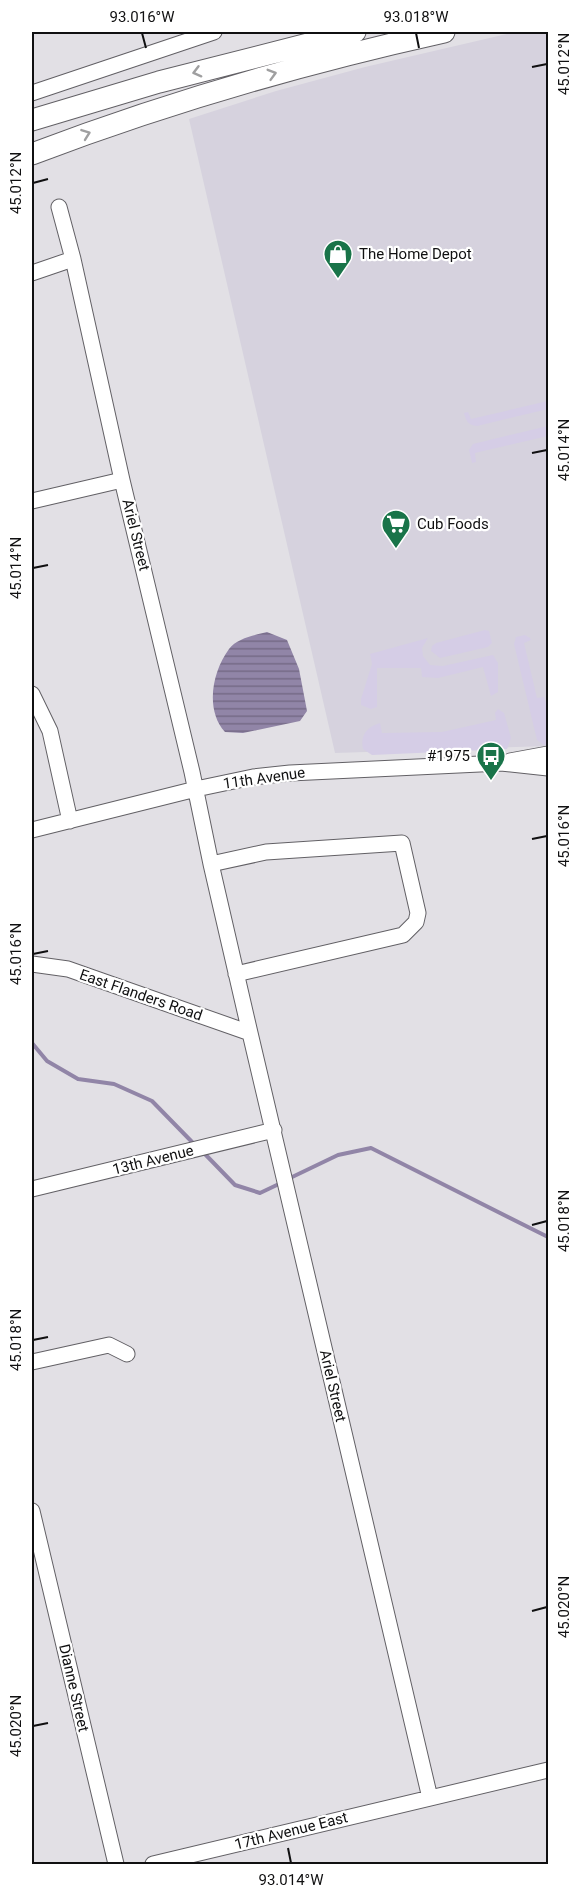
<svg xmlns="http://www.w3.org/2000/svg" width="580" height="1896" font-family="Roboto,sans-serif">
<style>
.built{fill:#d6d2de}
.grass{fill:#d5cde6}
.water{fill:url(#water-rules)}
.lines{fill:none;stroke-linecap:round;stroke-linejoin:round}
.stream{stroke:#9185a7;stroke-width:4}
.minor-casing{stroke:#626065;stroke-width:17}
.highway-casing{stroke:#626065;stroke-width:23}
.minor{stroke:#fff;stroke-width:15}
.highway{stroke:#fff;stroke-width:21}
.oneway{stroke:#9f9fa0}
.ticks{fill:none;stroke:#101011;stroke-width:2}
.labels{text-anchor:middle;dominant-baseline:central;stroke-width:4.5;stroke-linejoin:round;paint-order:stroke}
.poi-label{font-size:15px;fill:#101011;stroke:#fff;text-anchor:start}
.street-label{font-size:15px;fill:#101011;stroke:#fff}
.neatline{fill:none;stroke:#101011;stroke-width:2}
.ticks-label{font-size:15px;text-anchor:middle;fill:#101011}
</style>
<defs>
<pattern id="water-rules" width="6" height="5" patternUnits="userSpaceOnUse" patternTransform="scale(1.5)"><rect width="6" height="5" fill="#9185a7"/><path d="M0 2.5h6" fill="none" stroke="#756b87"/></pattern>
</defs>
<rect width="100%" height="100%" fill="#e2e0e5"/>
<path class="built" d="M515 32H548V746L335 753 189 119 276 91 365 67Z"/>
<path class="grass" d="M548 401V409L477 426C468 425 466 421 464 413L468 412 471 419Z
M548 426V436L475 453 476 462 472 463 469 450 473 444Z
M485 630 489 631 492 643 488 647 440 658 431 651 432 646 436 643Z
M525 635 530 638 531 640 524 643 537 698 544 697 548 709V744L544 745 537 740 514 644 516 637Z
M428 638 422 648 423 656 430 665 443 666 493 655 498 663V692L491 696 483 667 438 678 422 677 421 668H377V707L371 709 361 705V699L372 664 370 654Z
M498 709 504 713 511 738 507 749 372 755 363 749C360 735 367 727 380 723L382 733 442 732 496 720 495 713Z"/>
<path class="water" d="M267 632 287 640 299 669 307 711 300 721 243 733 225 732C205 710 212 672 229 649 237 638 255 635 267 632Z"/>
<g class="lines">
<path class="stream" d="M32 1043 47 1061 78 1079 114 1084 152 1101 194 1144
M202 1151 235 1185 260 1193 281 1183
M288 1179 338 1155 371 1148 548 1237"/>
<g class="minor-casing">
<path id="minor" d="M32 93 214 32
M59 207 73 259 122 480 192 772 211 864 250 1033 430 1798
M32 273 73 259
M32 501 122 480
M32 694 50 731 70 821
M510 761 548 754
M32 830 196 789 253 777 290 773 501 763 548 768
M211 864 266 852 402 843 418 913 416 922 403 935 236 974
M32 964 68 969 250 1033
M32 1189 274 1130
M32 1362 109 1345 127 1354
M32 1511 116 1864
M153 1864 548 1770"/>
</g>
<g class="highway-casing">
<path id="highway" d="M32 120 159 82 355 32
M32 154C166 103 304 63 444 32"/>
</g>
<use href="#minor" class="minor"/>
<use href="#highway" class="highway"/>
</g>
<defs><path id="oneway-chevron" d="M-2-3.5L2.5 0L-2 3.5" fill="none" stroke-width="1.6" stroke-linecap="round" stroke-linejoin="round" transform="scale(1.5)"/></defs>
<g class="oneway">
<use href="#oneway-chevron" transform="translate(197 72) rotate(165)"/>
<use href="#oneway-chevron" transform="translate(272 74) rotate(-16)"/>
<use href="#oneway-chevron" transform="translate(86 134) rotate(-20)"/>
</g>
<path class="ticks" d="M142 33 146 48M416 33 419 48M532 67 547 64M33 183 48 179M532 453 547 450M33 568 48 565M532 839 547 836M33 954 48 951M532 1225 547 1221M33 1340 48 1337M532 1611 547 1607M33 1726 48 1723M288 1848 291 1863"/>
<defs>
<g id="shop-pin" transform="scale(1.5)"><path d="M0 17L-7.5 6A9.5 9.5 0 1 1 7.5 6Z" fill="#197449" stroke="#fff"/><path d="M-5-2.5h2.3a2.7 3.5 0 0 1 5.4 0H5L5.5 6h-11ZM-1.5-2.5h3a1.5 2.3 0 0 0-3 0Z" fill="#fff"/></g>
<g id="supermarket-pin" transform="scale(1.5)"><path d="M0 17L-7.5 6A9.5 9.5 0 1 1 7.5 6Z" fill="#197449" stroke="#fff"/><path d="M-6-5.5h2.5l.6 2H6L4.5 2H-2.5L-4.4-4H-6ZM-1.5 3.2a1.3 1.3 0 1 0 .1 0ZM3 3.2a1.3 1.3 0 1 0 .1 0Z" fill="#fff"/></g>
<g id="bus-pin" transform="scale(1.5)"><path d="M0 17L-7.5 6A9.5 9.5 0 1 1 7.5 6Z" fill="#197449" stroke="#fff"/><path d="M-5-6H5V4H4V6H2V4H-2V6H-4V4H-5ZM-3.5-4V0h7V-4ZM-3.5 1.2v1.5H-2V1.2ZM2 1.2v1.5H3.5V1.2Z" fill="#fff"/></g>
</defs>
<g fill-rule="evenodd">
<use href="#shop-pin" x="338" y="254"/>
<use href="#supermarket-pin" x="396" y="524"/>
<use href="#bus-pin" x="491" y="756"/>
</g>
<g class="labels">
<g class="poi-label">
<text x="359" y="254">The Home Depot</text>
<text x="417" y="524">Cub Foods</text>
<text x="470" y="756" text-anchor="end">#1975</text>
</g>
<g class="street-label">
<text transform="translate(136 535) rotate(76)">Ariel Street</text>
<text transform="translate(264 778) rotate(-8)">11th Avenue</text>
<text transform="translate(141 995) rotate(19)">East Flanders Road</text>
<text transform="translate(153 1160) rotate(-14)">13th Avenue</text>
<text transform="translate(333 1386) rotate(77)">Ariel Street</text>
<text transform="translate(74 1688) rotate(77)">Dianne Street</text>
<text transform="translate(291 1831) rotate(-14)">17th Avenue East</text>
</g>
</g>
<rect width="580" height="1896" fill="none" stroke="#ffffff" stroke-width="66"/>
<rect x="33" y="33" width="514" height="1830" class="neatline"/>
<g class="ticks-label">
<text x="142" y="22">93.016°W</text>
<text x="416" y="22">93.018°W</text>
<text transform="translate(564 64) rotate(-90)" y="5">45.012°N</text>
<text transform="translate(16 183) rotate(-90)" y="5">45.012°N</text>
<text transform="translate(564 450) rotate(-90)" y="5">45.014°N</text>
<text transform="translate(16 568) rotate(-90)" y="5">45.014°N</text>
<text transform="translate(564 836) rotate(-90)" y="5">45.016°N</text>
<text transform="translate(16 954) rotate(-90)" y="5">45.016°N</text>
<text transform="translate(564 1221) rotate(-90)" y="5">45.018°N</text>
<text transform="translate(16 1340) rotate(-90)" y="5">45.018°N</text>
<text transform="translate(564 1607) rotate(-90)" y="5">45.020°N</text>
<text transform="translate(16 1726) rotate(-90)" y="5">45.020°N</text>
<text x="291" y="1885">93.014°W</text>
</g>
</svg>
